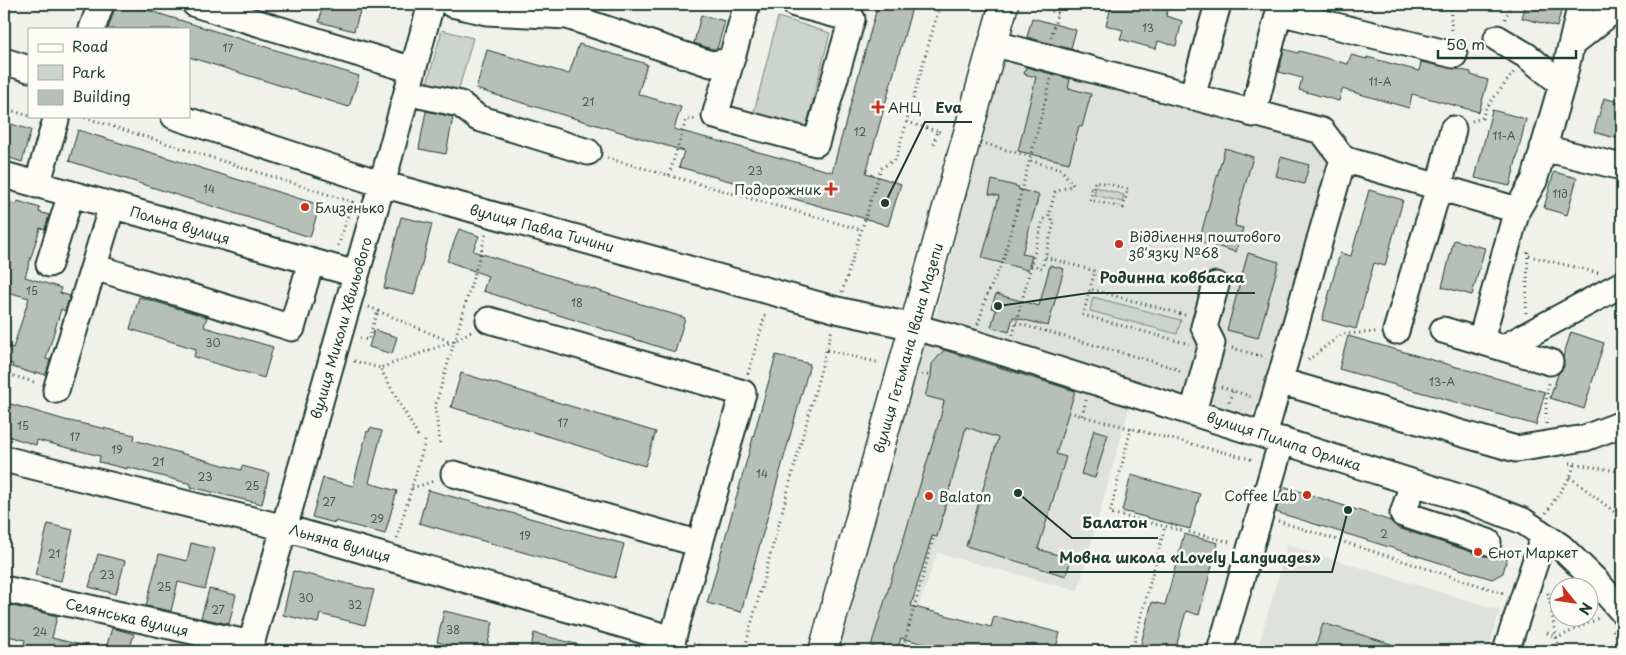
<svg xmlns="http://www.w3.org/2000/svg" width="1626" height="655" font-family="'Playpen Sans',sans-serif">
<style>
.built{fill:#dfe2dc}
.green{fill:#cdd3cd;stroke:#768880}
.building{fill:#b6bfb8;stroke:#1f3d34}
.lines{fill:none;stroke-linecap:round;stroke-linejoin:round}
.minor-casing{stroke:#1f3d34;stroke-width:29}
.major-casing{stroke:#1f3d34;stroke-width:31}
.path{stroke:#1f3d34;stroke-width:3;stroke-dasharray:1 4;stroke-linecap:butt}
.minor{stroke:#fdfcf7;stroke-width:25}
.major{stroke:#fdfcf7;stroke-width:28}
.poi-dot{fill:#c8321e;stroke:#fdfcf7;stroke-width:2}
.labels{text-anchor:middle;dominant-baseline:central;stroke-width:5;stroke-linejoin:round;paint-order:stroke}
.number-label{font-size:11px;fill:#455e55}
.poi-label{font-size:14px;fill:#1f3d34;stroke:#fdfcf7;text-anchor:start}
.street-label{font-size:14px;fill:#1f3d34;stroke:#fdfcf7}
.leader{fill:none;stroke:#1f3d34;stroke-width:2}
.callout-dot{fill:#1f3d34;stroke:#fdfcf7;stroke-width:2}
.callout-label{font-size:15px;text-anchor:middle;font-weight:bold;fill:#1f3d34;stroke:#fdfcf7;stroke-width:5;stroke-linejoin:round;paint-order:stroke}
</style>
<rect width="100%" height="100%" fill="#f0f1eb"/>
<filter id="ink" filterUnits="userSpaceOnUse"><feTurbulence type="fractalNoise" baseFrequency=".02" numOctaves="2"/><feDisplacementMap in="SourceGraphic" scale="10" xChannelSelector="R" yChannelSelector="G"/><feConvolveMatrix kernelMatrix="1 2 1 2 8 2 1 2 1" color-interpolation-filters="sRGB"/></filter>
<g filter="url(#ink)">
<path class="built" d="M1003 56 1316 138 1332 162 1265 390 1251 415 935 317Z
M935 339 1130 405 1078 591 937 553 904 651H830L918 346Z
M1287 545 1500 610 1488 651H1257Z"/>
<path class="green" d="M778 17 830 33 805 131 752 120Z
M442 30 473 38 457 96 426 87Z
M1096 187 1124 195 1122 202 1094 195Z
M1093 297 1181 320 1177 334 1090 311Z"/>
<path class="building" d="M116 4H128L359 76 349 107 189 57V29H108Z
M323 4H362L354 31 319 22Z
M878 4H913L866 173 901 184 888 226 870 220 679 167 684 151 476 89 487 50 569 74 579 44 647 64 638 94 681 107 674 129 832 172Z
M1112 4H1169L1166 16 1182 21 1176 46 1158 41 1156 49 1120 39 1123 30 1106 25Z
M1526 4H1563L1557 27 1522 18Z
M701 15 725 21 717 49H712L694 43Z
M1032 18 1076 30 1071 48 1078 51 1027 37Z
M1284 49 1298 53 1299 51 1348 64 1351 55 1367 59V57L1419 71 1421 62 1471 72V75L1488 80 1479 112 1412 94 1409 108 1342 89 1339 101 1299 90 1302 78 1279 72Z
M1026 67 1070 79 1068 88 1091 94 1082 127 1079 126 1069 163 1018 151 1036 77 1024 74Z
M1604 98 1622 103V140L1594 132Z
M1492 110 1526 119 1510 186 1475 178Z
M426 111 453 117 446 154 419 149Z
M4 122 31 130 22 162 4 156Z
M78 130 320 205 310 237 69 161Z
M1225 148 1253 157 1235 221H1236L1235 226 1243 228 1236 252 1199 241Z
M1281 157 1309 165 1304 184 1276 176Z
M1554 172 1577 178 1567 215 1544 208Z
M992 180 1019 187 1018 189 1039 195 1022 254 1032 256 1028 270 982 258 999 196 989 194Z
M1369 190 1403 200 1385 266 1374 263 1356 329 1322 320 1340 253 1351 256Z
M18 201 40 208 39 212 49 215 45 229 40 228 25 277 61 288 60 293 70 296 65 311 61 309 46 359 50 360 46 375 35 372V374L12 367 13 364 4 362 7 346 13 348 29 298 4 291V228L11 203 17 204Z
M401 217 432 224 414 295 384 288Z
M459 229 479 236 473 251 685 318 675 352 483 291 488 276 447 261Z
M1454 240 1485 248 1472 295 1442 287Z
M1248 253 1279 262 1258 338 1227 330Z
M1050 265 1064 269 1048 326 1013 317 1009 332 991 327 996 310 991 308 996 294 1039 306Z
M139 297 207 317 204 327 273 347 264 378 194 357 196 349 130 329Z
M374 330 397 337 392 354 369 347Z
M1571 332 1604 343 1584 409 1550 398 1558 374 1564 367 1563 357Z
M1348 336 1545 392 1536 425 1339 369Z
M944 350 1075 391 1056 454 1066 457 1038 549 1071 559 1066 576 966 546 998 438 966 427 937 537 932 536 911 606 991 627 994 616 1060 633 1055 651H1001L985 647 984 651H952L901 638 897 651H888L871 646 940 419 944 401 925 396 931 376 932 364Z
M776 355 810 364 741 612 707 603Z
M461 373 656 432 645 466 451 407Z
M4 402 65 420 135 435 134 440 241 470 242 466 269 473 262 504 212 492 191 487V484L127 467V469L99 462 100 456 37 440 36 445 4 435Z
M370 428 382 431 369 483 397 491 385 534 336 521 335 523 312 517 323 478 353 486 367 431 369 432Z
M1094 430 1108 434 1095 478 1081 474Z
M1131 475 1200 494 1190 529 1122 511Z
M1283 486 1391 521 1398 528 1484 556H1491L1498 552 1508 555 1503 573 1492 579 1276 512Z
M428 490 624 544 615 578 419 523Z
M48 524 73 530 61 581 35 575Z
M1184 534 1218 543 1199 615 1186 611 1175 651H1139L1152 602 1165 605Z
M191 543 215 549 205 589 178 582 171 611 146 606 159 554 187 561Z
M98 554 125 561 116 594 89 587Z
M293 571 374 590 365 625 320 614 318 623 283 615Z
M209 589 236 595 229 624 201 618Z
M4 604 57 616 52 638 85 646V651H36L23 648 25 640 4 635Z
M444 611 493 622 486 651H474L437 642Z
M1323 623 1404 648 1403 651H1314Z
M112 628 134 634 129 651H105Z
M534 633 583 646V651H530Z"/>
<g class="lines">
<g class="minor-casing">
<path id="minor" d="M195 4 218 11 224 4
M452 4 487 12 567 16 711 64 731 61 747 4
M218 11 413 70
M1279 12 1454 55
M92 29 101 4
M1497 38 1527 56 1562 84
M992 43 1322 131 1343 159 1517 210 1534 181 1562 84 1581 4
M1572 44 1621 4
M4 61 29 69
M731 61 715 116 816 143 852 19 795 4
M407 92 460 104 478 118 588 152
M1192 97 1218 4
M1253 114 1281 4
M174 116 382 184 837 310 914 327 973 343 1471 501 1523 521 1560 546 1595 580 1622 611
M1543 148 1622 167
M4 175 356 274
M37 185 57 116
M49 264 71 194
M94 267 292 328 311 262
M489 320 743 393 669 651
M1443 330 1550 362
M1396 331 1439 187 1453 129
M1481 340 1517 210
M1503 348 1622 284
M1279 381 1516 449 1585 438 1622 424
M56 390 112 206
M1193 412 1212 343 1204 327 1216 285
M1264 435 1343 159
M4 459 285 528 673 639
M454 474 700 544
M1413 483 1403 514 1488 542
M4 589 251 644
M249 651 382 184 431 4
M1220 651 1282 440
M1506 651 1544 535"/>
</g>
<g class="major-casing">
<path id="major" d="M823 651 1004 4"/>
</g>
<path class="path" d="M1039 4 1057 14
M1450 4 1452 34
M1505 19 1512 4
M1051 37 1060 4
M4 108 29 116
M80 116 352 202 338 247
M1472 121 1482 118 1486 108 1514 72
M907 122 937 131
M934 144 937 131 940 132
M986 144 1031 157
M607 158 862 230
M669 175 686 120 695 119
M1090 189 1093 190 1095 181 1128 189 1123 208 1090 200 1093 190
M1049 215 1054 223 1045 257 1095 271 1090 289
M1529 256 1599 273
M1031 265 1042 268 1045 257
M842 292 881 168 896 159 940 4
M369 307 451 342
M1526 313 1528 252
M1185 315 1090 289 1083 315 1189 344
M1016 323 1172 367 1183 373
M978 324 987 295 1003 261 1051 79
M1013 335 1043 220 1049 215 1055 192 1073 185 1061 169 1031 161
M360 338 368 340 378 311
M1232 348 1265 357
M827 350 880 363
M1308 360 1342 334 1376 332
M354 361 380 368
M4 373 37 383
M748 374 766 312
M922 374 931 376
M1221 387 1253 397
M1086 400 1082 416 1254 460
M1229 402 1233 390
M1069 412 1082 416
M1546 424V401L1549 383
M1131 428 1110 513 1184 531
M418 436 380 368 454 341 472 331
M440 443 435 407 486 234
M1570 463 1622 472
M1570 477 1622 518
M412 488 434 481
M1546 513 1570 477 1575 464
M1278 521 1503 593
M1189 532 1230 542
M397 538 426 438
M1548 593 1559 651
M1613 630 1622 640
M1547 633 1557 638 1601 617
M693 644 725 651
M744 651 832 329
M902 651 934 536
M1132 651 1165 526"/>
<use href="#minor" class="minor"/>
<use href="#major" class="major"/>
</g>
</g>
<g class="poi-dot">
<path d="M875.5 99.5h5v5h5v5h-5v5h-5v-5h-5v-5h5z"/>
<path d="M828.5 181.5h5v5h5v5h-5v5h-5v-5h-5v-5h5z"/>
<circle cx="305" cy="207" r="5"/>
<circle cx="1119" cy="244" r="5"/>
<circle cx="1307" cy="495" r="5"/>
<circle cx="929" cy="496" r="5"/>
<circle cx="1478" cy="552" r="5"/>
</g>
<g class="labels">
<g class="number-label">
<text x="1148" y="27">13</text>
<text x="228" y="47">17</text>
<text x="1380" y="81">11-А</text>
<text x="588" y="101">21</text>
<text x="860" y="131">12</text>
<text x="1504" y="135">11-А</text>
<text x="755" y="170">23</text>
<text x="209" y="188">14</text>
<text x="1560" y="193">11д</text>
<text x="32" y="290">15</text>
<text x="577" y="302">18</text>
<text x="213" y="342">30</text>
<text x="1442" y="381">13-А</text>
<text x="563" y="422">17</text>
<text x="23" y="425">15</text>
<text x="75" y="436">17</text>
<text x="117" y="449">19</text>
<text x="158" y="461">21</text>
<text x="762" y="473">14</text>
<text x="205" y="476">23</text>
<text x="252" y="485">25</text>
<text x="329" y="501">27</text>
<text x="377" y="518">29</text>
<text x="1384" y="533">2</text>
<text x="525" y="535">19</text>
<text x="54" y="553">21</text>
<text x="107" y="574">23</text>
<text x="164" y="586">25</text>
<text x="306" y="597">30</text>
<text x="355" y="604">32</text>
<text x="218" y="609">27</text>
<text x="453" y="629">38</text>
<text x="40" y="631">24</text>
</g>
<g class="poi-label">
<text x="888" y="107">АНЦ</text>
<text x="821" y="189" text-anchor="end">Подорожник</text>
<text x="315" y="207">Близенько</text>
<text x="1129" y="236">Відділення поштового<tspan x="1129" dy="16">зв'язку №68</tspan></text>
<text x="1297" y="495" text-anchor="end">Coffee Lab</text>
<text x="939" y="496">Balaton</text>
<text x="1488" y="552">Єнот Маркет</text>
</g>
<g class="street-label">
<text transform="translate(180 225) rotate(16)">Польна вулиця</text>
<text transform="translate(542 228) rotate(15)">вулиця Павла Тичини</text>
<text transform="translate(341 328) rotate(-74)">вулиця Миколи Хвильового</text>
<text transform="translate(908 348) rotate(-74)">вулиця Гетьмана Івана Мазепи</text>
<text transform="translate(1284 441) rotate(18)">вулиця Пилипа Орлика</text>
<text transform="translate(340 543) rotate(16)">Льняна вулиця</text>
<text transform="translate(127 617) rotate(13)">Селянська вулиця</text>
</g>
</g>
<path class="leader" d="M885 203L925 122H972M998 306L1089 293H1255M1018 493L1072 538H1158M1348 510L1332 572H1049"/>
<g class="callout-dot">
<circle cx="885" cy="203" r="5"/>
<circle cx="998" cy="306" r="5"/>
<circle cx="1018" cy="493" r="5"/>
<circle cx="1348" cy="510" r="5"/>
</g>
<g class="callout-label">
<text x="949" y="113">Eva</text>
<text x="1172" y="283">Родинна ковбаска</text>
<text x="1115" y="528">Балатон</text>
<text x="1190" y="563">Мовна школа «Lovely Languages»</text>
</g>
<rect width="1626" height="655" fill="none" stroke="#fdfcf7" stroke-width="20"/>
<rect x="10" y="10" width="1606" height="635" fill="none" stroke="#1f3d34" stroke-width="2" filter="url(#ink)"/>
<rect x="28" y="28" width="162" height="90" fill="#fdfcf7" stroke="#a4b0a9"/>
<rect x="38" y="44" width="25" height="8" fill="#fdfcf7" stroke="#a4b0a9"/>
<text x="72" y="52" font-size="15" fill="#1f3d34">Road</text>
<rect x="38" y="65" width="25" height="15" fill="#cdd3cd" stroke="#a4b0a9"/>
<text x="72" y="78" font-size="15" fill="#1f3d34">Park</text>
<rect x="38" y="90" width="25" height="15" fill="#b6bfb8" stroke="#a4b0a9"/>
<text x="72" y="102" font-size="15" fill="#1f3d34">Building</text>
<g transform="translate(1574 602) rotate(120)"><circle r="24" fill="#fdfcf7" stroke="#a4b0a9"/>
<path d="M0-4L9 19L0 12L-9 19Z" fill="#c8321e"/>
<text y="-8" font-size="14" font-weight="bold" text-anchor="middle" fill="#1f3d34">N</text>
</g>
<path d="M1438 50v8h138v-8" fill="none" stroke="#1f3d34" stroke-width="2.5"/>
<text x="1446" y="50" font-size="15" fill="#1f3d34" stroke="#fdfcf7" stroke-width="4" paint-order="stroke">50 m</text>
</svg>
